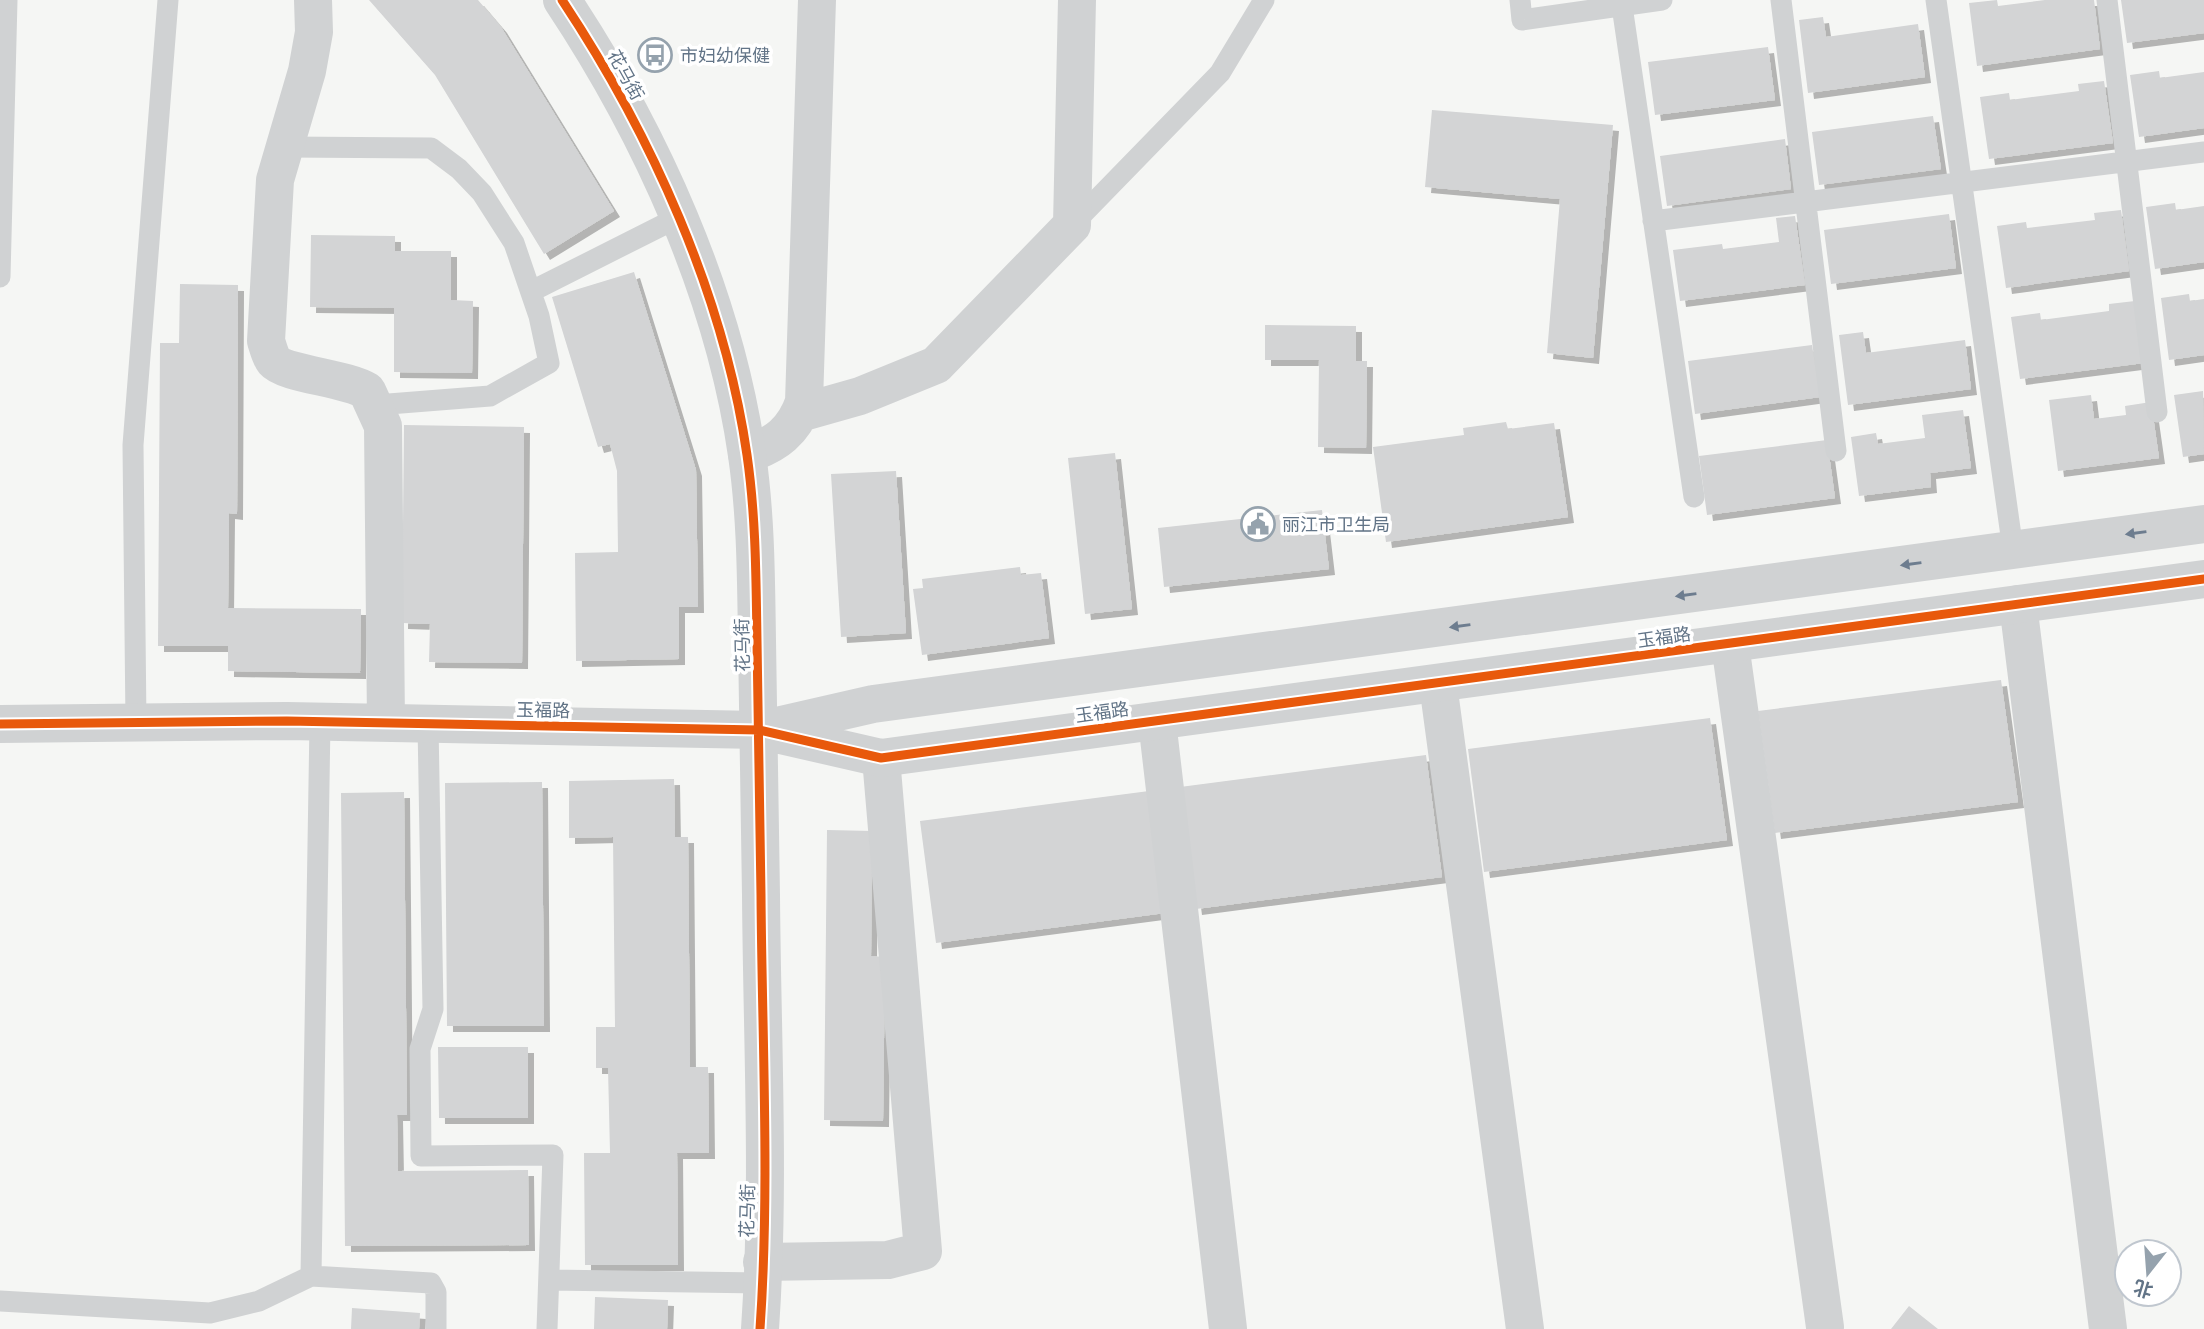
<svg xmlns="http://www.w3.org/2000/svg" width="2204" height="1329" font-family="'Titillium Web','Noto Sans SC',sans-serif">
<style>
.building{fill:#d3d4d5;filter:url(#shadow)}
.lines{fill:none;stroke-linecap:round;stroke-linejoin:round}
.service{stroke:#d0d2d3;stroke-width:21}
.minor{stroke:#d0d2d3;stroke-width:38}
.tertiary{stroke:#d0d2d3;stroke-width:38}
.cycleway-casing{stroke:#fff;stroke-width:13}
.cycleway{stroke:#e8590c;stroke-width:9}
.oneway{fill:#6d7d8f}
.labels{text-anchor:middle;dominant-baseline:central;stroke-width:7;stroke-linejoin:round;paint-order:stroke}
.poi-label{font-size:18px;fill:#627487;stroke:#fff;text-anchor:start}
.street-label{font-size:18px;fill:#627487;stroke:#fff}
</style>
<defs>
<filter id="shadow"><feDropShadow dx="6" dy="6" stdDeviation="0" flood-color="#0004"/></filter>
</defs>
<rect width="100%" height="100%" fill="#f5f6f4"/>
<path class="building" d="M369 0H478L501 27 614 211 544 254 435 75Z
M1997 0 1998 6 2045 0H2094L2100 49 1977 66 1969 3Z
M2121 0H2204V33L2127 43Z
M1823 17 1826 37 1918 24 1925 77 1808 93 1799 20Z
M1768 47 1775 100 1655 115 1648 62Z
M2159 71 2160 78 2204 72V128L2139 137 2130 75Z
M2104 81 2113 143 1989 159 1980 97 2009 93 2010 100 2079 91 2078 84Z
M1432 110 1613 125 1593 358 1547 353 1560 199 1425 187Z
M1933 116 1941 169 1819 185 1812 132Z
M1785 139 1791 189 1667 206 1660 156Z
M2175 203 2176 210 2204 206V262L2155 269 2146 207Z
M2121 210 2129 271 2006 288 1997 226 2026 222 2027 228 2095 220 2094 213Z
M1949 214 1956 268 1831 284 1824 230Z
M1795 216 1805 285 1680 301 1673 250 1722 244 1723 249 1779 242 1776 218Z
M311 235 395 236V251H451V300L473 301 472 373 394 372V308L310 307Z
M634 272 696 470 698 607H679V659L576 661 575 553 618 552 617 471 610 444 598 447 552 297Z
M180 284 238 285 237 514 229 513 228 608 361 609 360 673 228 671V646H158L160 343H179Z
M2189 294 2190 301 2204 299V355L2169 360 2161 298Z
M2135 301 2144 363 2020 379 2011 317 2040 313 2041 320 2109 311V304Z
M1265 325 1356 326V361H1367L1366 448 1318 447 1319 360H1265Z
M1863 332 1866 353 1965 340 1971 389 1848 405 1839 335Z
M1812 345 1820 397 1695 414 1688 361Z
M2203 391 2204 454 2183 457 2174 395Z
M2091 395 2094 419 2126 415 2125 406 2151 402 2159 458 2058 471 2049 400Z
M1963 410 1971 468 1930 473 1931 487 1859 496 1851 437 1876 433 1878 444 1925 438 1922 415Z
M1506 422 1508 429 1554 423 1568 517 1386 542 1373 447 1464 435 1463 428Z
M404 425 524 427 522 663 429 662 430 624 402 623Z
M1827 440 1835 498 1707 515 1699 456Z
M1115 453 1132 609 1085 614 1068 458Z
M896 471 906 633 841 637 831 474Z
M1322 510 1329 569 1164 587 1158 528Z
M1020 567 1021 575 1041 573 1049 638 922 655 913 589 923 588 922 579Z
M2001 680 2018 802 1775 833 1758 711Z
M1710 718 1727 840 1484 872 1468 749Z
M1426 755 1442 877 1196 909 1180 787Z
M674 779 675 837H688L690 1067H708L709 1153H677L678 1265H585L584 1153H610L608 1068H596V1027H615L613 837 569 838V781Z
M542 782 544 1026H447L445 783Z
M1149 791 1165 913 936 943 920 821Z
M404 792 407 1115H397L398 1171 528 1170 529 1245 345 1246 341 793Z
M827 830 872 831 871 956 885 957 883 1121 824 1120Z
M438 1047H528V1118H439Z
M595 1297 668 1300 667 1329H594Z
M1909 1306 1938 1329H1891Z
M352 1308 420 1313 419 1329H351Z"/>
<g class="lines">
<path class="service" d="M1520 0 1522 20 1662 0
M1781 0 1836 451
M1936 0 2013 550
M2107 0 2157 412
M1622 6 1694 497
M285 147 431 148 459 169 482 193 514 243 539 316 549 363 490 396 376 405
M1653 221 2204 152
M1073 224 1220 73 1264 0
M0 277 7 0
M532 291 677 218
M136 723 133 445 168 0
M428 724 433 1009 420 1049 421 1156 553 1155 547 1329
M311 1276 320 722
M549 1280 762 1283
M0 1301 210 1313 259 1301 311 1276 431 1283 436 1292V1329"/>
<path class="minor" d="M313 0 314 32 307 71 275 180 266 341C268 347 270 356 274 361 285 374 346 378 367 391L383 426 386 723
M800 413 860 396 936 365 1072 225 1077 0
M747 454C776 445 794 431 804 402L817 0
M2018 604 2108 1329
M1730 644 1825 1327
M1438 684 1525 1329
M1157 721 1228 1329
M0 724 287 721 759 730
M762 1262 888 1260 923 1251 881 758"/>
<path class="tertiary" d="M562 0C651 134 724 295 747 455 756 517 756 579 757 641 759 726 760 811 761 895 762 1040 770 1185 760 1329
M768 728 873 704 2204 524
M759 730 881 758 2204 579"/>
<g class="cycleway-casing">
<path id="cycleway" d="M562 0C651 134 724 295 747 455 756 517 756 579 757 641 759 726 760 811 761 895 762 1040 770 1185 760 1329
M0 724 287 721 759 730 881 758 2204 579"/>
</g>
<use href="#cycleway" class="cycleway"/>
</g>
<defs><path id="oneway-solid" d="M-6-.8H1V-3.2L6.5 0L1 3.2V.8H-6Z" transform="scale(1.75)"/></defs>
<g class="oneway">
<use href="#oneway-solid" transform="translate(2136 533) rotate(172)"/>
<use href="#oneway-solid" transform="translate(1911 564) rotate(172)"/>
<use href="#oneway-solid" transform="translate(1686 595) rotate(172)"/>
<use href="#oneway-solid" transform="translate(1460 626) rotate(172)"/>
</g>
<defs>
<g id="bus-ring" transform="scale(1.75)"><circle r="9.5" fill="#fff" stroke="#95a2ad" stroke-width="1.5"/><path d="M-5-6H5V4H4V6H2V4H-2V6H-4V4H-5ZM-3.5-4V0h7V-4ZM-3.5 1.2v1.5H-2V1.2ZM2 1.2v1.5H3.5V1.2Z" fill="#95a2ad"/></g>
<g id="civic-ring" transform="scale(1.75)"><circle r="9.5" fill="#fff" stroke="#95a2ad" stroke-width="1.5"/><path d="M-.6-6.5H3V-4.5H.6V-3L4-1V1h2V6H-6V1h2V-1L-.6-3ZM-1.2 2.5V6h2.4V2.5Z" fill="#95a2ad"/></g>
</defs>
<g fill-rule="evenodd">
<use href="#bus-ring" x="655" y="55"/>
<use href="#civic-ring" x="1258" y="524"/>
</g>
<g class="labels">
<g class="poi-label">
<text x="680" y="55">市妇幼保健</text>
<text x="1282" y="524">丽江市卫生局</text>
</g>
<g class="street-label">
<text transform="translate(626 75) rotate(61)">花马街</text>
<text transform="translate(1664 637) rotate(-8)">玉福路</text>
<text transform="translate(742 645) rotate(-91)">花马街</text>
<text transform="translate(543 710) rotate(1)">玉福路</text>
<text transform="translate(1102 712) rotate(-8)">玉福路</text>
<text transform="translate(747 1211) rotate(-89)">花马街</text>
</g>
</g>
<g transform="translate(2148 1273) rotate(197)"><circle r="33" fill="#ffffff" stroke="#c0c7cf" stroke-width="2"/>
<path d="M0-5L12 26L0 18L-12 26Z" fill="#95a2ad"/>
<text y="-10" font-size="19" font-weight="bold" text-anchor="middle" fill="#627487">北</text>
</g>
</svg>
